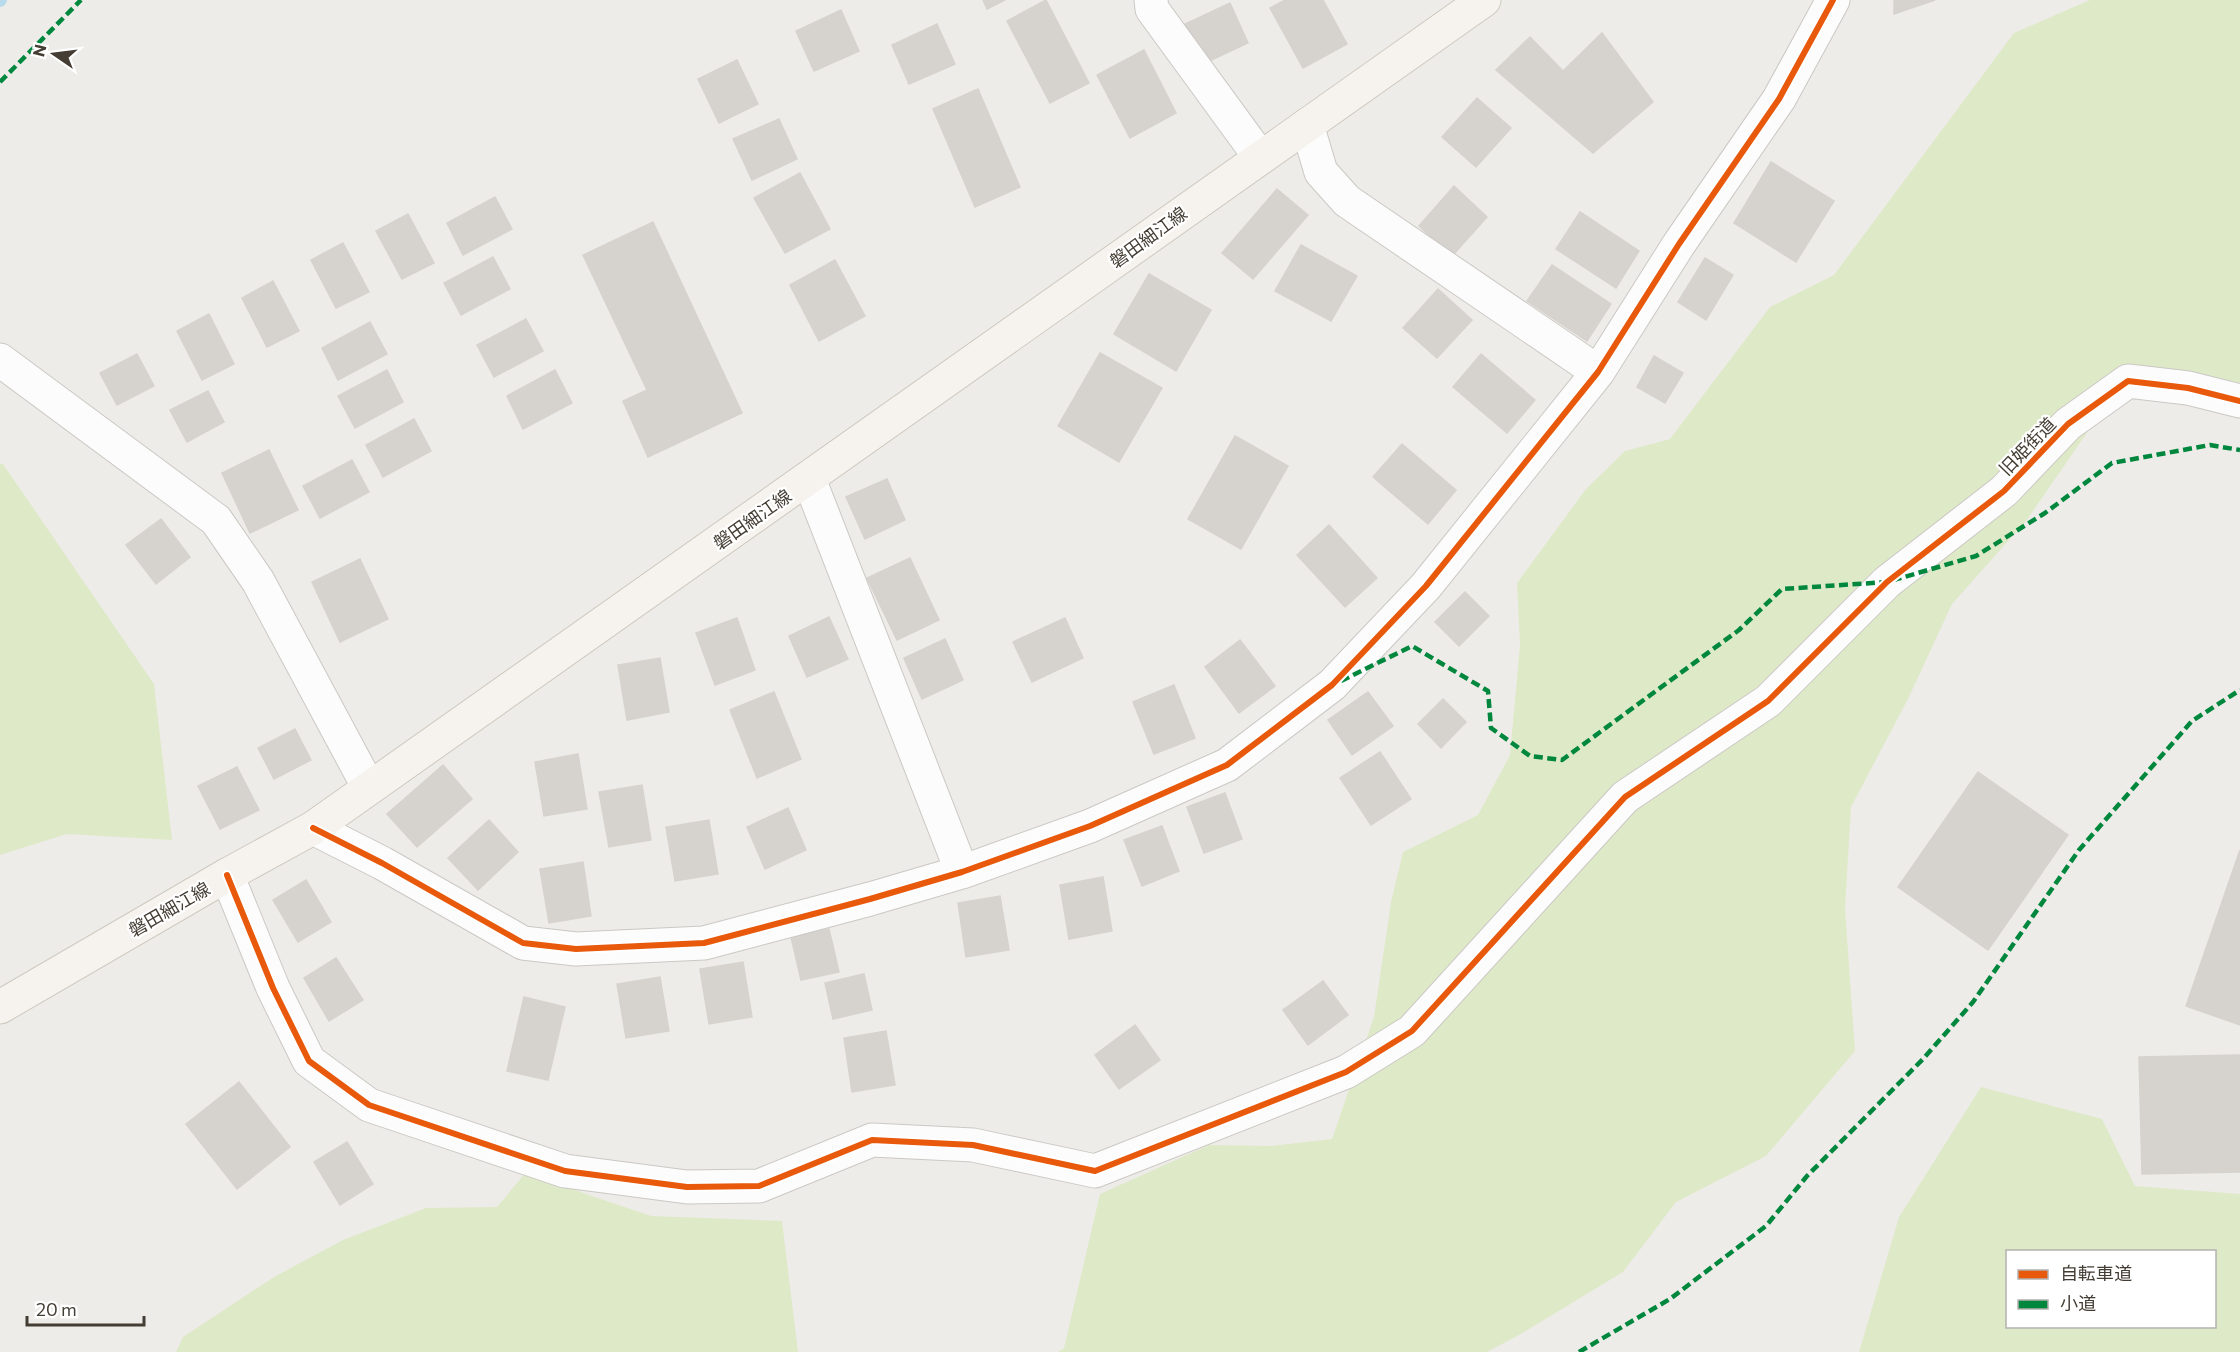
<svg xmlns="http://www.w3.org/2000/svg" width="2240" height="1352" font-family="Commissioner,'Noto Sans JP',sans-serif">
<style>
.green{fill:#dee9c8;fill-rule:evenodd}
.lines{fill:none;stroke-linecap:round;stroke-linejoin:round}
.stream{stroke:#b7dbed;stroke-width:12}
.building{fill:#d6d3cf;stroke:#d6d3ce;stroke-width:1.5}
.minor-casing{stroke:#cbc8c4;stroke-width:35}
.secondary-casing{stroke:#cec9bf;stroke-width:35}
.minor{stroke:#fcfcfc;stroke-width:33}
.secondary{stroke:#f6f3ee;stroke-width:33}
.quiet{stroke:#00873e;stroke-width:4.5;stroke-dasharray:9 4.5;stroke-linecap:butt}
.cycleway-casing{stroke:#fff;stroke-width:10}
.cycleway{stroke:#e8590c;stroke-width:6}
.labels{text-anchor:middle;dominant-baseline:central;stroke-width:4.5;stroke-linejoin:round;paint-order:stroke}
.street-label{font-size:18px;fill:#443d34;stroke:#fff}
</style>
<rect width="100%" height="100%" fill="#eeece8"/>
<path class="green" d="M2090 0H2240V383L2189 373 2113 395 2026 521 1952 604 1908 699 1851 807 1845 908 1855 1051 1766 1156 1676 1202 1623 1272 1519 1335 1487 1352H1058L1064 1348 1100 1194 1209 1145 1271 1146 1332 1139 1374 1017 1391 902 1403 852 1478 815 1510 755 1520 645 1517 583 1586 489 1625 451 1670 439 1770 307 1834 275 2014 33Z
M0 464H3L154 684 172 840 67 834 0 855Z
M1981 1087 2102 1119 2135 1186 2240 1194V1352H1859L1899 1217ZM2008 1252H2214V1326H2008Z
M527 1171 586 1194 651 1216 782 1221 798 1352H176L183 1337 274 1277 343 1240 426 1208 497 1207Z"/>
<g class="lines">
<path class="stream" d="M0 1 1 0"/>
</g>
<path class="building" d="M983 0H1005L987 9Z
M1046 0 1089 83 1050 103 1007 21Z
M1285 0H1323L1347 44 1303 68 1270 8Z
M1894 0H1935L1894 14Z
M1230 3 1248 43 1203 64 1185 24Z
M841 10 859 51 814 71 796 31Z
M937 24 955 64 909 84 892 45Z
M1602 33 1653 102 1593 153 1496 70 1530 37 1563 71Z
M1144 50 1176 113 1130 138 1097 75Z
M737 60 758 104 719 123 698 79Z
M978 89 1020 187 975 207 933 109Z
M1477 98 1511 128 1476 167 1442 137Z
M779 119 797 159 752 180 733 139Z
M1771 162 1834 201 1796 262 1734 223Z
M800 173 830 229 785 253 754 198Z
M1454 186 1487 217 1452 256 1419 226Z
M1277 189 1308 215 1253 279 1222 253Z
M495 197 512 229 463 255 447 223Z
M1580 212 1639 251 1616 288 1556 249Z
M408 214 434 263 402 279 376 231Z
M653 222 742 413 648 457 623 401 647 390 583 255Z
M343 243 369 292 336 308 311 260Z
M1301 245 1357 276 1331 321 1275 291Z
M493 257 510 289 461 315 444 283Z
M1705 258 1733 275 1706 320 1678 302Z
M835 260 865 316 819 341 790 285Z
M1552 265 1611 304 1587 341 1527 301Z
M1149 274 1211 310 1176 371 1114 334Z
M273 281 299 331 267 347 242 298Z
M1438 289 1472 320 1437 358 1403 328Z
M209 314 234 364 202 380 177 331Z
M526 319 543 351 494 377 477 345Z
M370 322 387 354 338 380 322 348Z
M1100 353 1162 388 1119 462 1058 426Z
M137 354 154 386 117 405 100 373Z
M1481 354 1535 400 1507 433 1453 387Z
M1654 356 1683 373 1665 403 1637 387Z
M387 370 403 402 355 428 338 396Z
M555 370 572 403 523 429 507 396Z
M208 391 224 422 187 442 170 410Z
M414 419 431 451 383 477 366 445Z
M1235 436 1288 466 1241 549 1188 519Z
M1402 444 1456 490 1428 524 1373 477Z
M269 450 298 510 250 533 222 473Z
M352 460 369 492 320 518 303 486Z
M887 479 905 520 865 539 846 497Z
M161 519 190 557 156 584 126 545Z
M1329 525 1377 578 1345 607 1297 555Z
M910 558 939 620 897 640 867 578Z
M360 559 388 619 340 642 312 582Z
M1465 592 1489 616 1459 646 1435 622Z
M829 617 848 659 807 677 789 636Z
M737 618 755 670 715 685 696 633Z
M1065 618 1083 658 1032 682 1013 642Z
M945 639 963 680 922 699 904 658Z
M1240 640 1275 686 1239 713 1205 667Z
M660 658 669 712 627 720 618 665Z
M1174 685 1195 738 1154 754 1133 702Z
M774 692 801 759 757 778 730 710Z
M1368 692 1393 726 1352 755 1328 720Z
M1443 699 1466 722 1441 748 1418 724Z
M295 729 311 760 274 779 258 748Z
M1380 752 1411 799 1371 825 1340 778Z
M578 754 587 809 544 816 535 762Z
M443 765 472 799 417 847 387 814Z
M237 767 259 810 220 829 198 786Z
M1978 772 2068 835 1988 950 1898 887Z
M642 785 651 840 609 847 599 792Z
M1225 793 1242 839 1204 853 1187 807Z
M788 808 806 850 765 869 747 827Z
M489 820 518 852 478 890 448 858Z
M709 820 718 874 675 881 666 827Z
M1162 826 1179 871 1142 886 1124 840Z
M2240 850V1025L2186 1006Z
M583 862 591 916 549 923 540 869Z
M1103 877 1112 931 1069 939 1060 885Z
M306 880 331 922 298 942 273 900Z
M1000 896 1009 950 966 957 958 903Z
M829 929 839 972 801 980 791 937Z
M336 958 363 1000 329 1021 304 978Z
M743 962 752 1017 709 1024 700 969Z
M864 974 872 1010 833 1019 825 983Z
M660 977 669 1031 626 1038 617 984Z
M1323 981 1348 1015 1308 1045 1283 1010Z
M524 997 565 1007 548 1080 507 1071Z
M1135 1025 1160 1060 1119 1089 1095 1055Z
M886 1031 895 1085 852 1092 844 1038Z
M2240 1055V1172L2142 1174 2139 1057Z
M239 1082 290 1147 237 1189 186 1124Z
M347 1142 373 1184 340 1205 314 1162Z"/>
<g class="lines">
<g class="minor-casing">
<path id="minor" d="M1151 0 1152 9 1260 157
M1307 125 1321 172 1347 201 1598 372
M0 360 216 520 258 581 369 788
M809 479 962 872
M313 828 382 863 523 943 576 949 704 943 870 899 962 872 1090 826 1227 765 1332 685 1426 586 1598 372 1679 244 1779 99 1833 0
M227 875 273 988 309 1061 369 1105 565 1171 687 1187 759 1186 872 1140 973 1145 1095 1171 1346 1072 1412 1031 1625 797 1768 701 1887 582 2004 491 2068 424 2128 381 2188 388 2240 401"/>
</g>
<g class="secondary-casing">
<path id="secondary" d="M0 1007 227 875 313 828 1484 0"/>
</g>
<use href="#minor" class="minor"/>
<use href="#secondary" class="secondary"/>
<path class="quiet" d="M0 82 81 0
M1341 681 1412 646 1488 691 1491 728 1530 756 1562 760 1739 630 1782 589 1887 582 1976 556 2045 513 2112 463 2210 445 2240 450
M1579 1352 1670 1299 1766 1226 1807 1176 1923 1059 1973 1002 2079 850 2192 721 2240 690"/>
<g class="cycleway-casing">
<path id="cycleway" d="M313 828 382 863 523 943 576 949 704 943 870 899 962 872 1090 826 1227 765 1332 685 1426 586 1598 372 1679 244 1779 99 1833 0
M227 875 273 988 309 1061 369 1105 565 1171 687 1187 759 1186 872 1140 973 1145 1095 1171 1346 1072 1412 1031 1625 797 1768 701 1887 582 2004 491 2068 424 2128 381 2188 388 2240 401"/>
</g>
<use href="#cycleway" class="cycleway"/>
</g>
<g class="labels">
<g class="street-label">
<text transform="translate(1148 237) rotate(-36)">磐田細江線</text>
<text transform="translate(2027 446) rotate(-46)">旧姫街道</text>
<text transform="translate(752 519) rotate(-35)">磐田細江線</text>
<text transform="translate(169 909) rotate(-30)">磐田細江線</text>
</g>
</g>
<rect x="2006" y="1250" width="210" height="78" fill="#ffffff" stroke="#b4b1ae" stroke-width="1.5"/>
<rect x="2018" y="1270" width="30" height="9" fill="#e8590c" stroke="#b4b1ae" stroke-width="1.5"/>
<text x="2060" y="1280" font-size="18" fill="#443d34">自転車道</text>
<rect x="2018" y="1300" width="30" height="9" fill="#00873e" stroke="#b4b1ae" stroke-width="1.5"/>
<text x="2060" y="1310" font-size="18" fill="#443d34">小道</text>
<g transform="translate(54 54) rotate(284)" stroke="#ffffff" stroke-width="4.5" paint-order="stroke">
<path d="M0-4.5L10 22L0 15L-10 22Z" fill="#443d34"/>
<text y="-9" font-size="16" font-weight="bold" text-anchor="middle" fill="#443d34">N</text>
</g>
<path d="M27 1316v9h117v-9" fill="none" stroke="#443d34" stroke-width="3"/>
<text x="36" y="1316" font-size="18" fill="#443d34" stroke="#ffffff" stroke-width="4.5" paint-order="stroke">20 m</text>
</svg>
